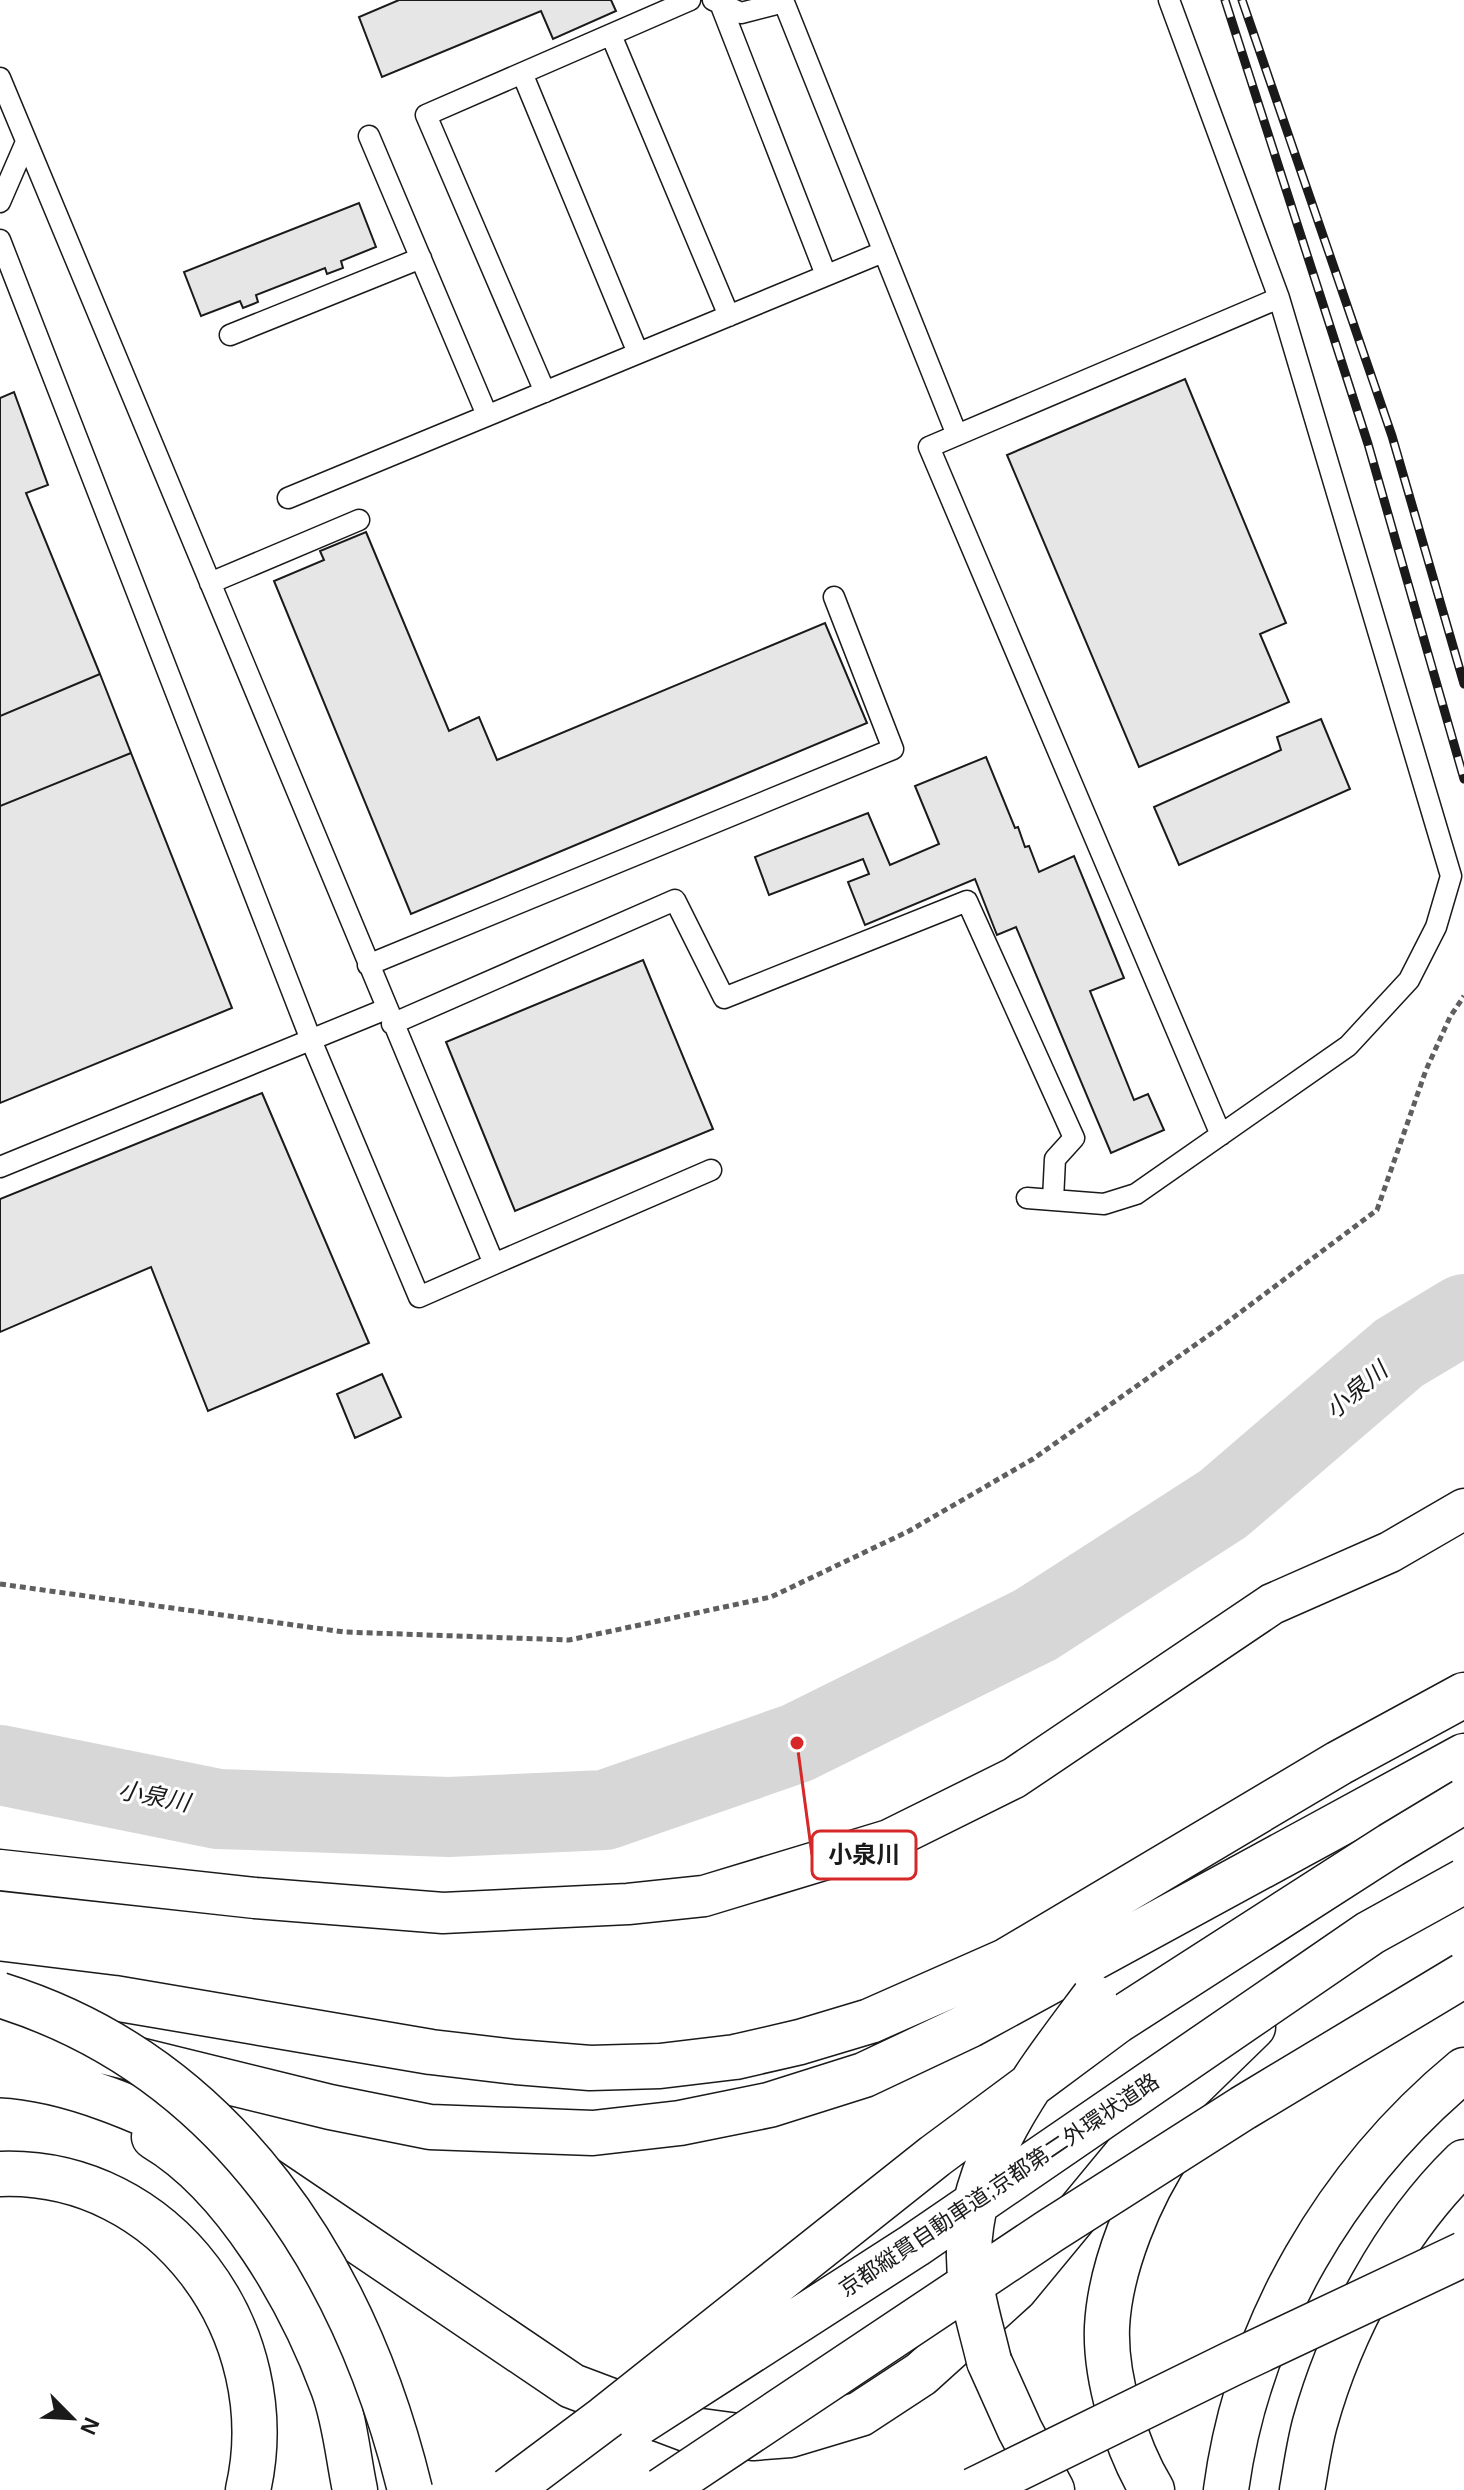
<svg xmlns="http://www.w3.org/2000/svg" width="1464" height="2490" font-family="Arial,'Noto Sans JP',sans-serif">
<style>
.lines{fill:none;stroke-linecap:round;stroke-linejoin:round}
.river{stroke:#d7d7d7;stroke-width:80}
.building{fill:#e6e6e6;stroke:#1a1a1a;stroke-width:2}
.lane-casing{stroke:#1a1a1a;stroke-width:23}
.street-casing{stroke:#1a1a1a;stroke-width:43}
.highway-casing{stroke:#1a1a1a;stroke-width:47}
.path{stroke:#5f5f5f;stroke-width:5;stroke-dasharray:6 4;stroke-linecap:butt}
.lane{stroke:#fff;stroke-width:20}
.street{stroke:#fff;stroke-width:40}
.highway{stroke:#fff;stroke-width:44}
.rail-casing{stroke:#1a1a1a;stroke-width:9}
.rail{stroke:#fff;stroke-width:6;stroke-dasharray:18;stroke-linecap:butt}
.highway-bridge-casing{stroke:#1a1a1a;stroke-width:47;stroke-linecap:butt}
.highway-bridge{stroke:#fff;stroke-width:44}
.labels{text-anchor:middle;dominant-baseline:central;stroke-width:6;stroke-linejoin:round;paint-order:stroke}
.street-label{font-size:22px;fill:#1a1a1a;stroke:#fff}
.water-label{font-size:24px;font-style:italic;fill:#1a1a1a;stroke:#fff}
.leader{fill:none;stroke:#d62828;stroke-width:3}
.callout-dot{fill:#d62828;stroke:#fff;stroke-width:3}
.callout{fill:#fff;stroke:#d62828;stroke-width:3}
.callout-label{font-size:24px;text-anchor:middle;font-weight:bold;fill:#1a1a1a}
</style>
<rect width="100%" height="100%" fill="#fff"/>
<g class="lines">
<path class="river" d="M0 1765 218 1809 449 1817 605 1810 797 1743 1035 1625 1223 1504 1399 1353 1464 1314"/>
</g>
<path class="building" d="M399 0H611L616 11 553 39 541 11 382 77 359 17Z
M359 203 376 247 341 261 343 268 327 274 325 268 256 295 258 302 243 308 240 301 201 316 184 272Z
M1185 379 1286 623 1260 634 1289 702 1139 767 1007 455Z
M14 392 48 485 26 493 100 674 0 716V398Z
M366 532 449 731 479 717 497 760 825 623 867 723 411 914 274 581 324 560 320 551Z
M100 674 131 753 0 806V716Z
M1321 719 1350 789 1179 865 1154 807 1281 750 1277 737Z
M131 753 232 1008 0 1103V806Z
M986 757 1015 828 1018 827 1025 847 1029 846 1039 872 1074 856 1124 978 1090 991 1134 1100 1148 1094 1164 1130 1111 1153 1016 927 997 935 975 879 865 925 848 882 869 874 863 859 769 895 755 857 868 813 890 865 939 844 915 786Z
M643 960 713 1129 515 1211 446 1042Z
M262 1093 369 1343 208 1411 151 1267 0 1332V1199Z
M382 1374 401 1417 355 1438 337 1394Z"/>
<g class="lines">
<g class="lane-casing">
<path id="lane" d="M713 0 741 13 784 2
M783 0 957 435
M720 3 826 275
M611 35 729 316
M522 73 638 353
M0 78 494 1264 419 1297 311 1040 0 240
M369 136 487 415
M0 202 26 142
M230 335 421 258
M545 392 426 115 690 0
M288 498 883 252
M210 583 359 520
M368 965 893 749 834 597
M392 1024 675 900 724 998 967 901 1074 1138 1055 1159 1053 1200
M1221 1135 929 447 1279 298
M0 1167 386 1009
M1027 1198 1104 1204 1136 1194 1348 1046 1409 980 1436 927 1451 876 1279 298 1169 0
M494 1264 711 1170"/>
</g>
<g class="street-casing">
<path id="street" d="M0 1870 255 1898 443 1913 628 1904 704 1896 889 1840 1014 1778 1272 1604 1390 1552 1464 1509"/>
</g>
<g class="highway-casing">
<path id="highway" d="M0 1984 114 1998 431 2052 516 2062 590 2068 660 2066 735 2057 800 2042 870 2021 1006 1961 1339 1763 1464 1695
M0 2033 49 2038 330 2107 430 2127 593 2133 680 2123 769 2105 864 2075 970 2025 1464 1756
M0 2075C74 2078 154 2117 220 2148L572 2386 686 2429 753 2438 790 2435 860 2414 921 2374 1015 2289 1143 2134 1253 2027
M154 2137C235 2185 301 2301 333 2388 345 2420 348 2457 355 2490
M0 2174C166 2168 284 2333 248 2490
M989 2361 1020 2430 1052 2490
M1152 2490C1126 2447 1105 2378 1107 2327 1110 2267 1140 2195 1174 2145
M1226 2490C1248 2326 1337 2175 1464 2070
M1302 2490C1306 2468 1309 2445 1315 2423 1341 2330 1394 2230 1464 2162"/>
</g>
<path class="path" d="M0 1584 344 1632 569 1640 771 1597 909 1531 1033 1459 1222 1326 1377 1210 1426 1070 1450 1017 1464 996"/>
<use href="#lane" class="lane"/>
<use href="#street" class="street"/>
<use href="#highway" class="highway"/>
<g class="rail-casing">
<path id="rail" d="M1225 0 1368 444 1464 779
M1242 0 1392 436 1464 684"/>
</g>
<use href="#rail" class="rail"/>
<g class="highway-bridge-casing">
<path id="highway-bridge" d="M0 1995C228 2066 356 2268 410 2490
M989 2361C981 2326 968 2289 969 2252 971 2155 1039 2071 1094 1997
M640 2422 915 2245 1370 1933 1464 1881
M509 2490 605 2418 935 2156 1117 2021 1391 1845 1464 1801
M662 2490 1050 2231 1243 2108 1464 1975
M974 2490 1233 2363 1464 2254"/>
</g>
<use href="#highway-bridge" class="highway-bridge"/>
</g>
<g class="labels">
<g class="street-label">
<text transform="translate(999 2185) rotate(-34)">京都縦貫自動車道;京都第二外環状道路</text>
</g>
<g class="water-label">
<text transform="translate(1356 1390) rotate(-40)">小泉川</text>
<text transform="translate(154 1796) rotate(11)">小泉川</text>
</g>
</g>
<path class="leader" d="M797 1743L812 1855"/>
<circle class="callout-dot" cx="797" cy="1743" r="8"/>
<rect class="callout" x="812" y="1831" width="104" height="48" rx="8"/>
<g class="callout-label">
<text x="864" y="1863">小泉川</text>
</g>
<g transform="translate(72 2418) rotate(114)" stroke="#ffffff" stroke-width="6" paint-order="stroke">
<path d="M0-6L14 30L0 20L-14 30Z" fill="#1a1a1a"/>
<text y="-12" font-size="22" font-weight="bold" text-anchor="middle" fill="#1a1a1a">N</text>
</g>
</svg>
